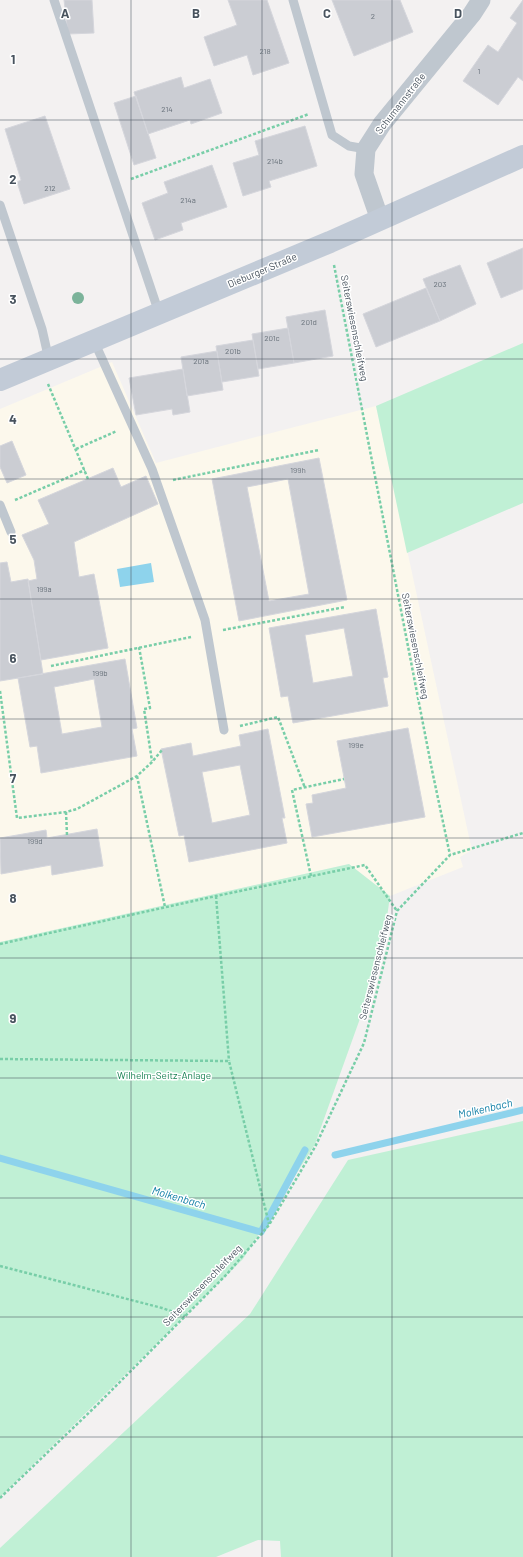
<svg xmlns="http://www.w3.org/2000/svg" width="523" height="1557" font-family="Barlow,sans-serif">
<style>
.commercial{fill:#fcf8ec}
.green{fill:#c0f0d5}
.water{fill:#8ed3ec}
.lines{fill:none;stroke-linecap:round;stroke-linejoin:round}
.stream{stroke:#8ed3ec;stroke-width:7}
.building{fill:#cbcdd3;stroke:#d5d6dc;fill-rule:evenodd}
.path{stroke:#78cea8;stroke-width:2.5;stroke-dasharray:3 2;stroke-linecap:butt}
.lane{stroke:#bfc7cf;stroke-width:9}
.street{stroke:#bfc7cf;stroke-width:19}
.secondary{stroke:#c2cbd7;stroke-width:22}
.tree{fill:#7bb39a}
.grid{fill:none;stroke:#48535e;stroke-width:1;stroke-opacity:0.55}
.labels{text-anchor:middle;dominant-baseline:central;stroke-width:3;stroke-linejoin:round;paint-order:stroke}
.number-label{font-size:8px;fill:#69727b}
.street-label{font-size:10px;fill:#48535e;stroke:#fff}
.park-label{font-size:10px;fill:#188152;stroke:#fff}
.water-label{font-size:11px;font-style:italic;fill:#0d7da5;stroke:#fff}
.grid-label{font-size:13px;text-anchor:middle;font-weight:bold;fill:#48535e;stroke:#fff;stroke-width:3;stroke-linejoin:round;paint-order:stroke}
</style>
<rect width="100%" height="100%" fill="#f3f1f1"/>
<path class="commercial" d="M112 362 156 463 376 406 469 837 472 850 460 857 463 867 390 896 349 864 0 942V409Z"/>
<path class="green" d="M523 343V503L407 553 376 406Z
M349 864 390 896 381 960 315 1144 243 1259 0 1497V942Z
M523 1121V1557H281L280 1541 258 1540 216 1557H0V1548L250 1314 348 1160Z"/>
<path class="water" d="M151 563 154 582 120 587 117 569Z"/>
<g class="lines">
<path class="stream" d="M335 1155 523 1110
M0 1158 261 1232 305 1150"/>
</g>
<path class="building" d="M64 0H92L94 33 68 34Z
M228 0H267L289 63 253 75 247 55 214 66 204 37 237 25Z
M332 0H400L413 32 354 56Z
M523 0V81L518 77 498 105 463 81 488 45 498 52 517 23 510 18Z
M181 77 184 88 210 79 222 113 191 124 190 120 148 134 134 92Z
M136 96 156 158 134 165 114 103Z
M45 116 70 189 24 204 17 182 21 180 5 129Z
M305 126 317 166 269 181 271 187 243 196 233 163 259 155 255 141Z
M212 165 227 207 181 223 183 230 155 240 142 203 168 193 164 182Z
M523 248V289L501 298 487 263Z
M460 265 476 304 440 321 423 279Z
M426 288 440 321 376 347 363 314Z
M325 310 333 356 294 363 286 317Z
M288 328 294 363 258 369 252 334Z
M253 340 259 376 222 382 216 346Z
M217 351 223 390 187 396 181 357Z
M183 369 190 412 173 415 172 409 136 415 129 378Z
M12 441 26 475 7 483 0 467V446Z
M319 458 347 600 239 621 212 479ZM288 479 309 594 269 601 247 487Z
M113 468 121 487 146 476 158 504 74 542 79 577 94 574 108 648 41 660 28 581 37 579 34 560 22 535 49 524 38 500Z
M7 562 11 582 28 579 43 674 0 681V563Z
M376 609 388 677 383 678 388 706 293 723 288 696 281 697 269 628ZM344 628 353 676 313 683 305 635Z
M125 659 137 728 132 729 137 756 41 773 37 746 30 747 18 678ZM94 679 102 727 62 734 54 687Z
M408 728 425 817 312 837 306 804 313 803 312 795 346 788 337 741Z
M268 729 285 818H282L287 843 189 862 184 835 179 836 161 749 191 743 193 756 241 746 239 735ZM240 765 250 815 212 823 202 772Z
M97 829 103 866 52 875 51 865 1 874 0 838 46 830 47 838Z"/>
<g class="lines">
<path class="path" d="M131 179 309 114
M334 265 432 770 450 855
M48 384 88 479
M76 449 117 431
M173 480 319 450
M15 500 85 470
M223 630 345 607
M139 647 150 708 144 709 152 761
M51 666 191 637
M0 691 17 818 66 812 77 809 137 776 152 762 162 750
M240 726 278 717 305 788
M137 776 165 907
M66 812 67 835
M311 876 292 790 344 779
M216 896 229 1061
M0 944 216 896 365 865 397 911
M0 1059 229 1061 269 1224
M0 1266 162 1308 185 1316
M0 1498 97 1405 227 1274 269 1225 315 1147 364 1043 397 911 450 855 523 833"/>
<path class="lane" d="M54 0 159 313
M293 0 332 135 349 146 366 149
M0 205 42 329 49 360
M94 341 152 469 205 620 224 730
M0 505 11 532"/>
<path class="street" d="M380 220 364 174 366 149 382 124 472 14 481 0"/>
<path class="secondary" d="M0 380 330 242 523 156"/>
</g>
<circle class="tree" cx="78" cy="298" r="6"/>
<path class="grid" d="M131 0V1557M262 0V1557M392 0V1557M0 120H523M0 240H523M0 359H523M0 479H523M0 599H523M0 719H523M0 838H523M0 958H523M0 1078H523M0 1198H523M0 1317H523M0 1437H523"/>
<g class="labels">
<g class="number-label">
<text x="373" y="16">2</text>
<text x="265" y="51">218</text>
<text x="479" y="71">1</text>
<text x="167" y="109">214</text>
<text x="275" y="161">214b</text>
<text x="50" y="188">212</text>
<text x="188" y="200">214a</text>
<text x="440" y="284">203</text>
<text x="309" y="322">201d</text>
<text x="272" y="338">201c</text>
<text x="233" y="351">201b</text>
<text x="201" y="361">201a</text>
<text x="298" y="470">199h</text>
<text x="44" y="589">199a</text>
<text x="100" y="673">199b</text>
<text x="356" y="745">199e</text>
<text x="35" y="841">199d</text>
</g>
<g class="street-label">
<text transform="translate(400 103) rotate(-52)">Schumannstraße</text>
<text transform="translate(262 270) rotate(-23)">Dieburger Straße</text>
<text transform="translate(355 328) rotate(79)">Seiterswiesenschleifweg</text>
<text transform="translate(416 646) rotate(79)">Seiterswiesenschleifweg</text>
<text transform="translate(375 967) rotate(-76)">Seiterswiesenschleifweg</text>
<text transform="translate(202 1285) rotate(-46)">Seiterswiesenschleifweg</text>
</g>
<g class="park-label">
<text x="164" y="1075">Wilhelm-Seitz-Anlage</text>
</g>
<g class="water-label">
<text transform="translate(485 1108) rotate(-13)">Molkenbach</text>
<text transform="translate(179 1197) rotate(16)">Molkenbach</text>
</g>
</g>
<g class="grid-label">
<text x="65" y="18">A</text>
<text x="196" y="18">B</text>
<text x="327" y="18">C</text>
<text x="458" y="18">D</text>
<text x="13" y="64">1</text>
<text x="13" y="184">2</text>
<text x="13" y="304">3</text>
<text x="13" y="424">4</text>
<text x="13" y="544">5</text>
<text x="13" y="663">6</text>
<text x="13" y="783">7</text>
<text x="13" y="903">8</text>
<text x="13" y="1023">9</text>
</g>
</svg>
